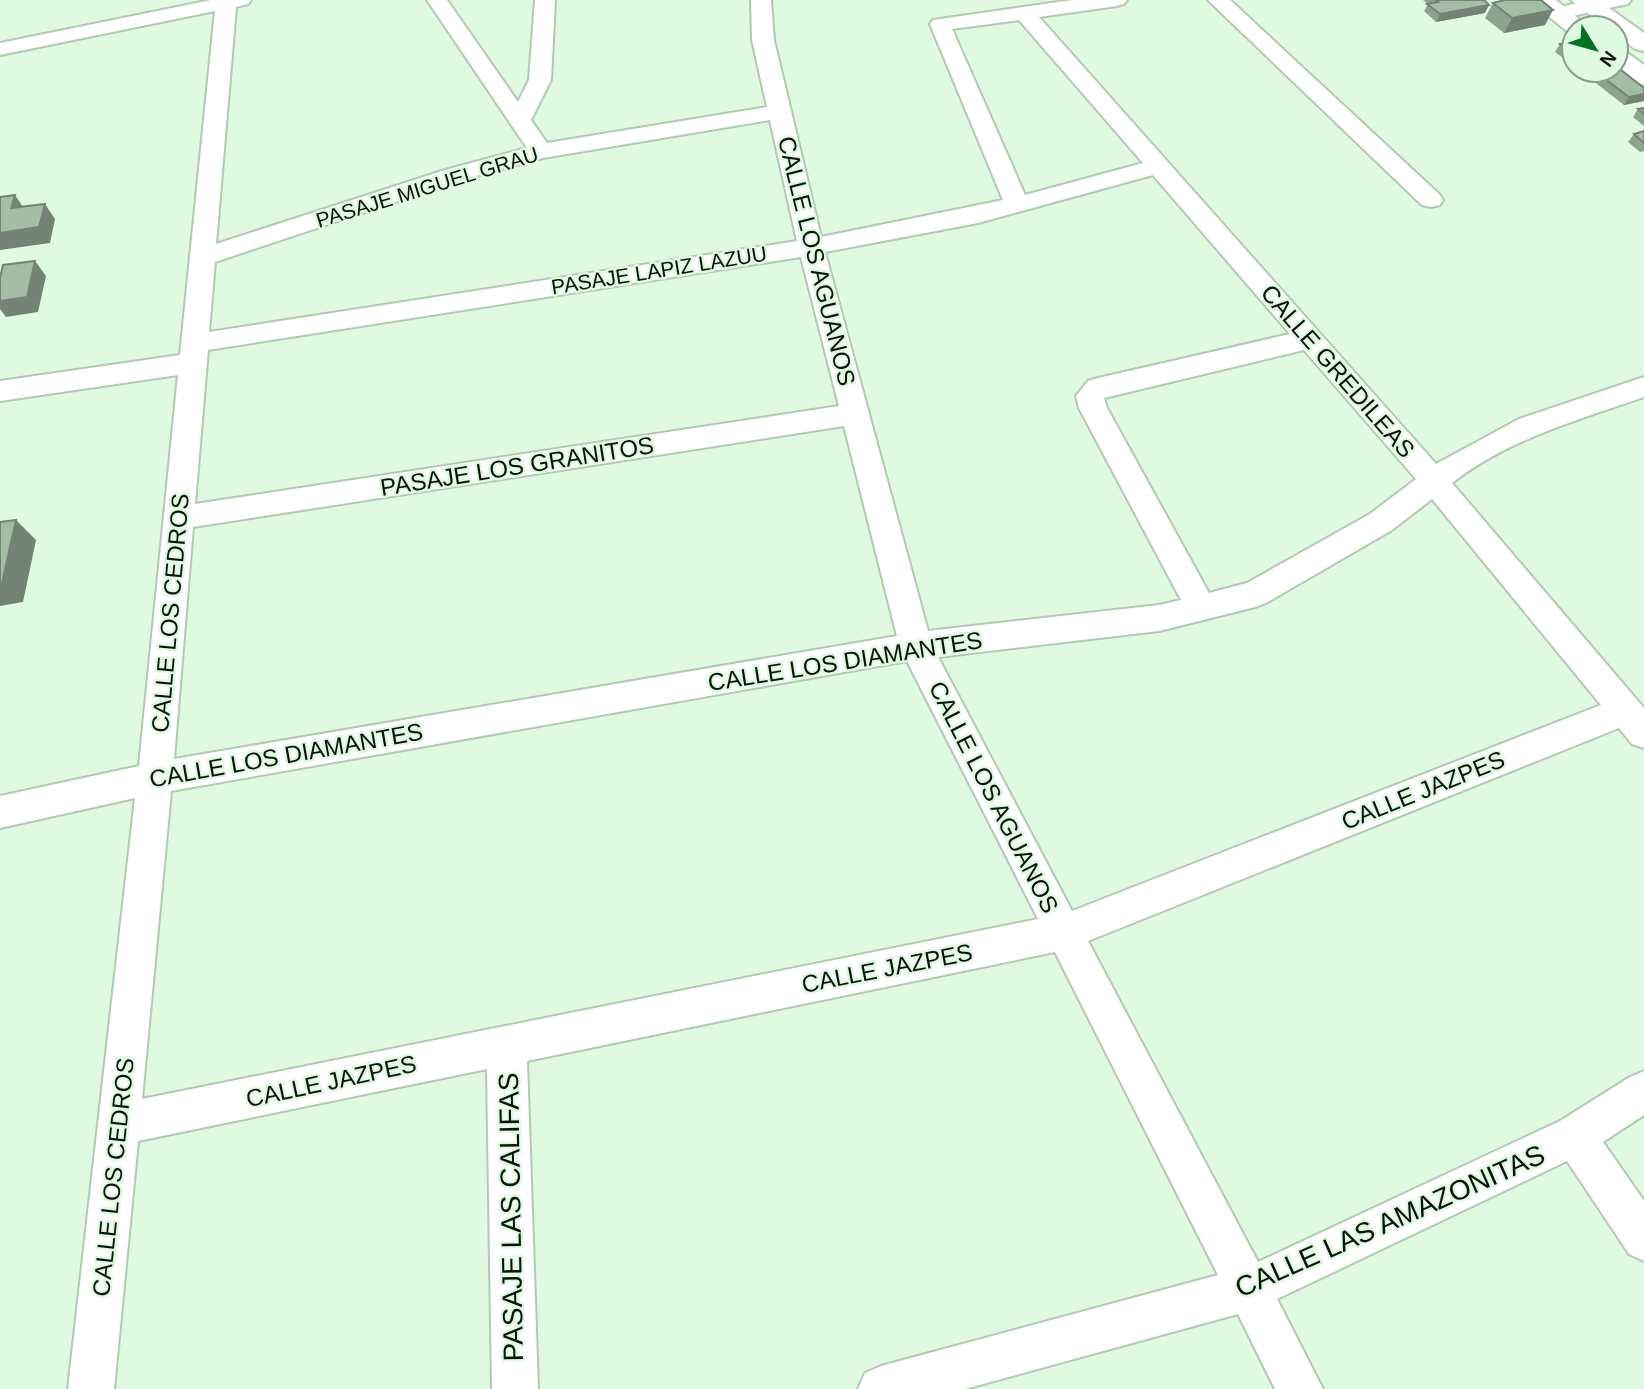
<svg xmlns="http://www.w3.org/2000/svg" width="1644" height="1389" font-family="Helvetica,sans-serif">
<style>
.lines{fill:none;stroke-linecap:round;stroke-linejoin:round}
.street-casing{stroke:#b1cab2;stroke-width:4}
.primary-casing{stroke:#b1cab2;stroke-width:4}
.street{fill:#fff;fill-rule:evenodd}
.primary{fill:#fff;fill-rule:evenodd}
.wall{fill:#8ea38e}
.shaded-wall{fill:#748474}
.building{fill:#a5bda5;stroke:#748474;stroke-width:2}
.labels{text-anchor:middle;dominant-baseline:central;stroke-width:5;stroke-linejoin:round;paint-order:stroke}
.far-street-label{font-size:21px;fill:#0a130b;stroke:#e0fae1}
.street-label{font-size:24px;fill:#0a130b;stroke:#e0fae1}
.near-street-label{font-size:28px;fill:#0a130b;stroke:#e0fae1}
</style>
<rect width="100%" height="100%" fill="#e0fae1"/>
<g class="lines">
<g class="street-casing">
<path id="street" d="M211 0H251L248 4 236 7 216 244 445 170 527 148 427 0H447L518 102 529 80 535 0H555L551 80 531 120 547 143 767 107 752 40 751 0H771L774 40 821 237 1003 200 930 24 933 20 1072 0H1127L1124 4 1117 6 1039 17 1436 464 1519 419 1644 377V397C1578 420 1508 439 1452 483L1644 708V748L1632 744 1619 728 1088 941 1258 1262 1560 1121 1630 1077 1644 1071V1115L1603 1142 1644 1201V1261L1629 1254 1567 1161 1277 1299 1323 1389H1275L1238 1314 965 1389H858L865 1373 881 1366 1218 1275 1055 952 527 1061 538 1389H492L487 1069 138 1141 114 1389H68L135 798 0 828V796L139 766 178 375 0 401V381L180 355 215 11 0 55V43ZM1019 20 1143 163 1025 195 952 29ZM770 120 797 241 209 332 215 262 461 180 543 158ZM1153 175 1290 334 1098 378 1088 381 1076 396 1079 408 1181 600 1159 605 928 631 825 252 978 223ZM801 257 839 406 195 504 208 350ZM1304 350 1416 479 1370 514 1247 583 1209 593 1107 408 1104 398ZM844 426 897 636 174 759 193 527ZM1432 499 1601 705 1072 911 938 657 1159 631 1255 607 1266 603 1392 530ZM907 661 1038 919 142 1099 171 791Z
M1208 0H1230L1440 195 1443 200 1440 205 1431 207 1422 205Z
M1591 0H1631L1628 4 1558 19 1551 17 1548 13 1551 9Z"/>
</g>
<g class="primary-casing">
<path id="primary" d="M1529 0H1556L1590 28H1574V34L1569 33Z
M1571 0H1598L1644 33V51L1635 49 1616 35V28H1606Z
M1616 49 1625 51 1644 65V85L1635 82 1616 68Z"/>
</g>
<use href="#street" class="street"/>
<use href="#primary" class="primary"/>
</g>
<path class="wall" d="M1423 0H1484L1485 13 1436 22 1424 11 1428 4Z
M1493 3 1545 25 1504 33 1485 18Z
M1574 41V66L1555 52 1560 44Z
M1579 70H1616L1644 88V101L1624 105Z
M1644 108V126L1633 117 1638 109Z
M1644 131V151L1640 152 1628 142 1634 134Z"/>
<path class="shaded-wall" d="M1489 5 1485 13 1436 22 1440 14Z
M1553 10 1545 25 1504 33 1512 18Z
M1644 94V101L1624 105 1629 97Z
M15 195 25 210 11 208Z
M45 204 55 219 50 243 0 250V233Z
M35 261 46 276 38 312 6 317 0 309V301Z
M16 520 36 540 23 602 0 606V584Z"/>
<path class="building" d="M1436 0H1484L1489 5 1440 14 1427 4 1438 2Z
M1505 0H1541L1553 10 1512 18 1493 3Z
M1574 41V55L1560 44Z
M1616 66 1644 88V94L1629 97 1593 70H1616Z
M1644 108V114L1638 109Z
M1644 131V143L1634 134Z
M15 195 11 208 45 204 39 227 0 233V197Z
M35 261 27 297 0 301V278L3 265Z
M16 520 2 583 0 584V522Z"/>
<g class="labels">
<g class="far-street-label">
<text transform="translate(427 187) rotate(-17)">PASAJE MIGUEL GRAU</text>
<text transform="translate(659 270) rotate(-9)">PASAJE LAPIZ LAZUU</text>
</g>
<g class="street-label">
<text transform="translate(817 261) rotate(76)">CALLE LOS AGUANOS</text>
<text transform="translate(1338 371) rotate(49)">CALLE GREDILEAS</text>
<text transform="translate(517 466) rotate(-9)">PASAJE LOS GRANITOS</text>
<text transform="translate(170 613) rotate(-85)">CALLE LOS CEDROS</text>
<text transform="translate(845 661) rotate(-9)">CALLE LOS DIAMANTES</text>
<text transform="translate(286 755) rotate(-10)">CALLE LOS DIAMANTES</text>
<text transform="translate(1423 790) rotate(-22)">CALLE JAZPES</text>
<text transform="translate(994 797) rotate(63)">CALLE LOS AGUANOS</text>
<text transform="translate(887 968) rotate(-11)">CALLE JAZPES</text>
<text transform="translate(331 1081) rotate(-12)">CALLE JAZPES</text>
<text transform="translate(113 1177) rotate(-84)">CALLE LOS CEDROS</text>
</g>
<g class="near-street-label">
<text transform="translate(511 1217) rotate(-91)">PASAJE LAS CALIFAS</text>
<text transform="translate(1390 1221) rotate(-24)">CALLE LAS AMAZONITAS</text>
</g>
</g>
<g transform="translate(1595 49) rotate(127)"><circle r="33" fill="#e0fae1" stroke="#8a9e8b" stroke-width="2"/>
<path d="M0-5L12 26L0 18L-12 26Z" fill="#037123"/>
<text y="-10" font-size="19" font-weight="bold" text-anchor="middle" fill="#0a130b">N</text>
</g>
</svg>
